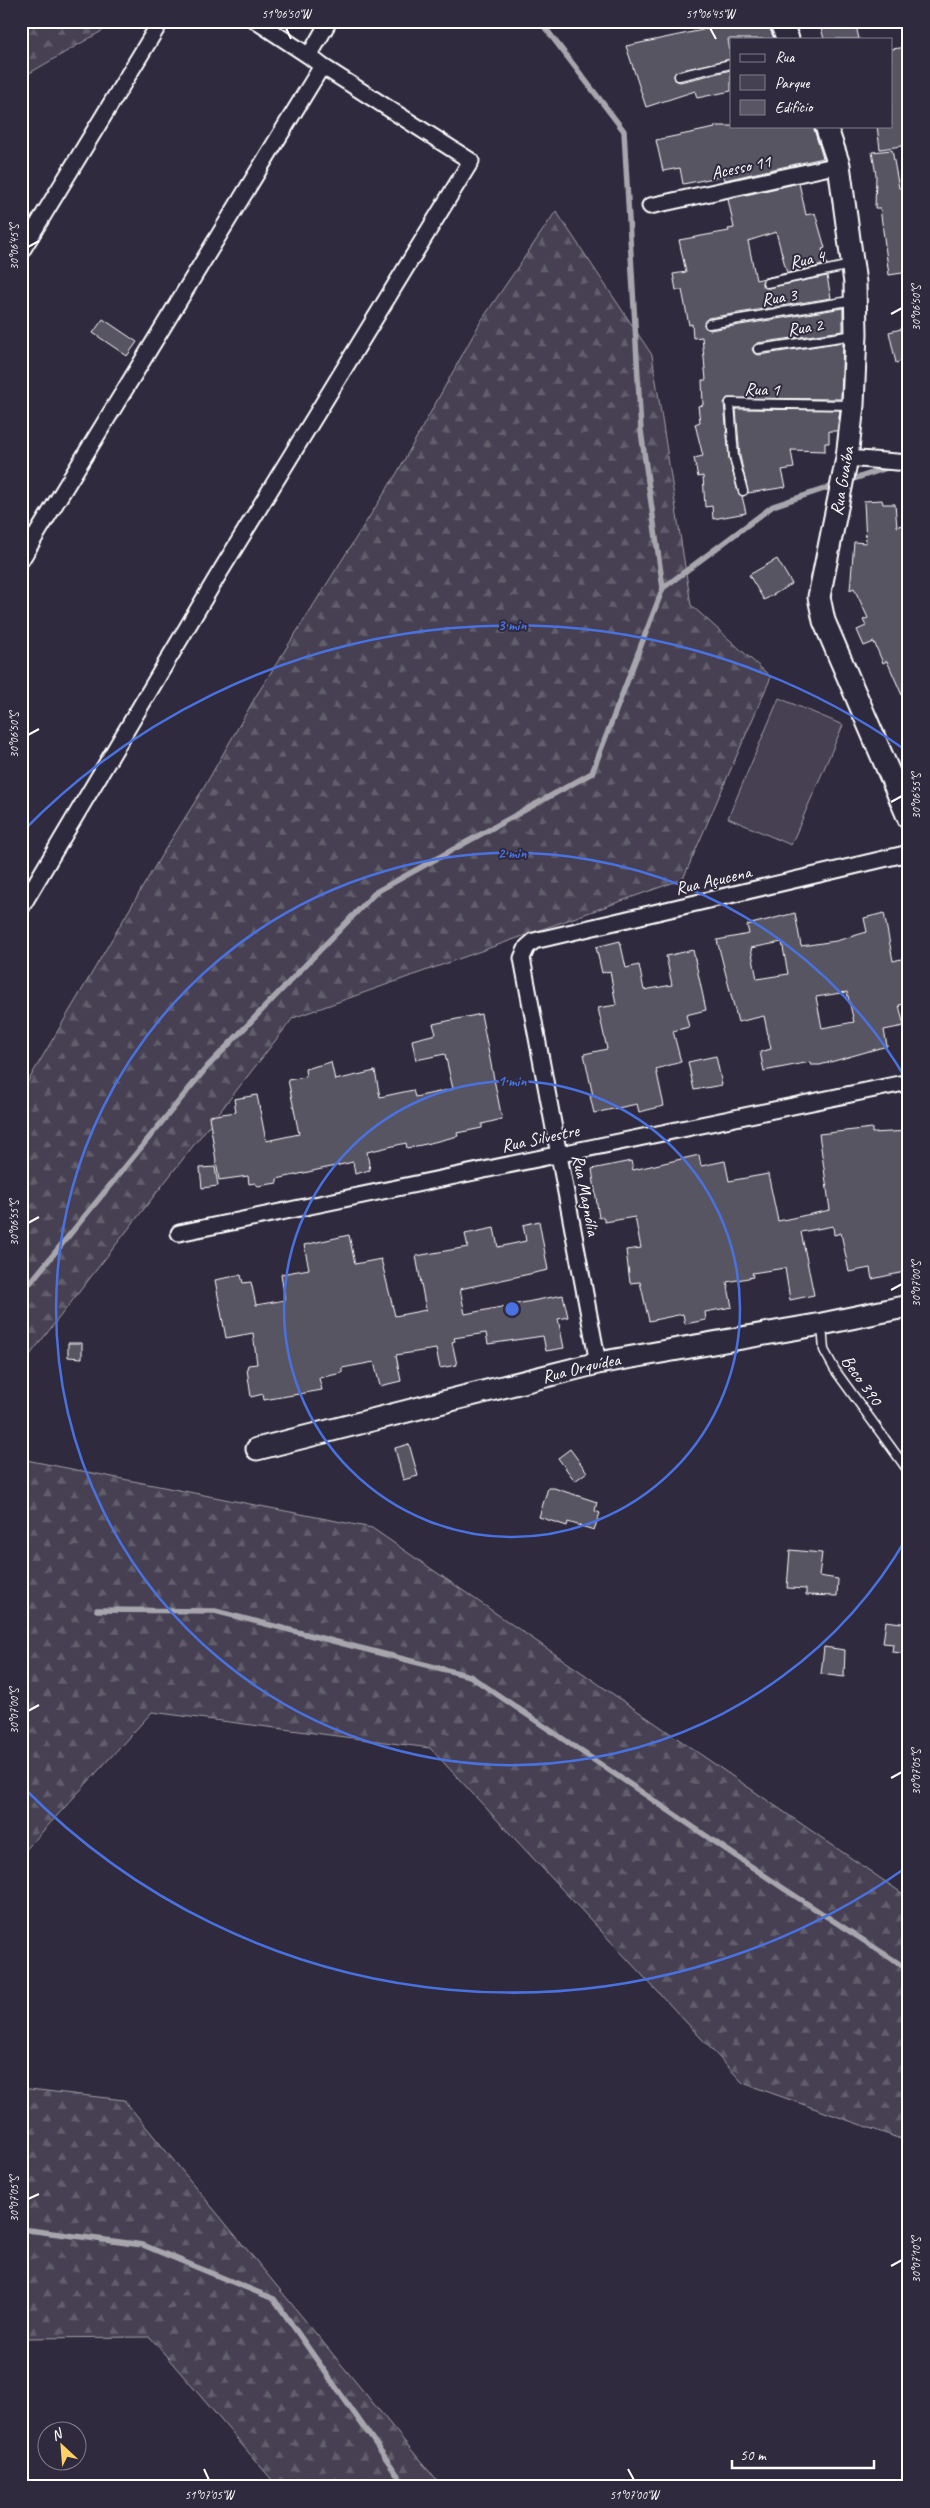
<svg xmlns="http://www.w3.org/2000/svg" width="930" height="2508" font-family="Caveat,sans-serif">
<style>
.forest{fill:url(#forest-firs);stroke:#a2a0a8}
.park{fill:#464152;stroke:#a2a0a8}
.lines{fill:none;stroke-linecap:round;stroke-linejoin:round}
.stream{stroke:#a7a6ad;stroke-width:5.5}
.building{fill:#595564;stroke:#fff;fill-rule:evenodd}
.lane-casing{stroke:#fff;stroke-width:11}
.street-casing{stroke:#fff;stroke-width:19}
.secondary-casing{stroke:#fff;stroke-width:25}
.lane{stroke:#2f2a3d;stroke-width:8}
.street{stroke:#2f2a3d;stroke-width:15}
.secondary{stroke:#2f2a3d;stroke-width:21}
.ticks{fill:none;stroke:#fff;stroke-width:2}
.ring{fill:none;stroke:#4a71e0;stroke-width:2.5}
.labels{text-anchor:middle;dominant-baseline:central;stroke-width:4;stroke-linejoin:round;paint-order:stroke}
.street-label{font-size:18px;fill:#fff;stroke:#2f2a3d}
.centre{fill:#4a71e0;stroke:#2f2a3d;stroke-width:2.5}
.ring-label{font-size:15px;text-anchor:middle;font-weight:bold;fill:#4a71e0;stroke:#2f2a3d;stroke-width:4;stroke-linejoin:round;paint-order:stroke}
.neatline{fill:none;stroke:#fff;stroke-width:2}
.ticks-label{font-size:12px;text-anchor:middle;fill:#fff}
</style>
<defs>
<pattern id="forest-firs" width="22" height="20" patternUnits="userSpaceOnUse" patternTransform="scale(1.25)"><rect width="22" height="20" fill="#464152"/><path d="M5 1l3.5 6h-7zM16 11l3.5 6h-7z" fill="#625e6c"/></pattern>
</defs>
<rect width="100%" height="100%" fill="#2f2a3d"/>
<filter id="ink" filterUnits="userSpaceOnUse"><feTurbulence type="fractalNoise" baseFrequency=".02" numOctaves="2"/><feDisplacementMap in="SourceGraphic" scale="10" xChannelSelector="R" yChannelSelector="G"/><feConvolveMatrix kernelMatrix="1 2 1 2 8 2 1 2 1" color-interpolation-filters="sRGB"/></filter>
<g filter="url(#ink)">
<path class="forest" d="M21 21H119L21 78Z
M556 211 652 355 691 605 771 677 683 879 293 1018 26 1360 21 1361V1093L161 856 203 789 256 696 397 473 481 321Z
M21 1459 372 1528 909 1898V2142L743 2083 430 1748 152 1712 21 1855Z
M21 2088 124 2100 442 2487H278L150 2337 21 2338Z"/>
<path class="park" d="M779 698 843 725 791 845 728 818Z"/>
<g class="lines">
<path class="stream" d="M540 21 624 131 641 431 663 588
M848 481 893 466
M21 1284 30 1283 207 1067 376 892 592 773 663 588 773 506 836 485
M97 1610 215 1611 470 1676 783 1888 909 1970
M21 2229 143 2245 274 2299 406 2487"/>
</g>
<path class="building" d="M736 21H767L774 39H728L731 59 678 71 674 75 675 80 680 82 731 70V91L697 98 695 91 646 107 626 46 736 23Z
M819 21H855L859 39H824Z
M909 47V145L880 149 877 126H891V49Z
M714 126H813L823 158 725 180 724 176 683 184 680 168 663 171 656 140 715 128Z
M892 150 899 188 909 189V272L889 275 880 208H875L876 175 872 152Z
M799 183 806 215 815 213 825 248 822 249 827 264 766 278 762 285 768 288 827 276 831 298 708 318 704 325 710 330 843 308V331L757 343 752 349 754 353 759 355 843 342 841 399 727 398 724 403 729 458 738 492 742 496 746 513 713 519 712 506 705 507 703 476 698 477 694 458 703 456 695 424 700 422 698 406 703 405 702 380H706L702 337 693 338 692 324 689 325 682 290H676L673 274 686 272 679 240 729 231 728 229 734 228 728 199ZM776 232 787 273 756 280 748 241Z
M103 319 137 342 127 356 93 333Z
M909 327V359L896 363 889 332Z
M736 409 840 410 837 431H829V443H825V451L791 450 794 468 782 470 786 487 748 493 740 456Z
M882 500 883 504H895L897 527 909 522V711L887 661 883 663 874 642 864 646 857 630 866 626 863 620 868 618 854 588 850 590 854 542 866 543 864 501Z
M777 559 792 584 764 600 749 575Z
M795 913 801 946 836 941 867 932 864 918 884 913 893 961 909 957V1003L899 1005 904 1026 884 1030 887 1046 820 1065H811L810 1062 764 1071 760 1052 771 1049 764 1016 738 1022 717 940 749 934 747 925ZM782 942 788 974 757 979 751 948ZM847 992 854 1022 822 1028 816 997Z
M620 941 626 968 639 965 644 990 672 985 666 956 693 950 706 1010 686 1015 689 1027 673 1031 681 1062 656 1069 664 1106 639 1112 637 1104 594 1113 590 1096H593L584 1054 607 1049 598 1008 616 1005 610 971 602 973 596 947Z
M481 1014 502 1119 482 1124V1128L457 1133 458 1136 426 1144 407 1148 406 1143 367 1152 370 1170 355 1174 353 1162 277 1179V1183L258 1186 255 1183 249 1184 248 1176 219 1180 209 1116 236 1112 234 1099 257 1095 266 1141 299 1134 288 1080 306 1077 305 1069 331 1062 335 1080 375 1071 380 1097 413 1090 415 1097 453 1089 445 1054 416 1060 412 1040 436 1034 433 1024Z
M716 1056 722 1085 694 1090 688 1062Z
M872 1128V1133L909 1131V1271L872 1279 870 1268 849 1272 841 1233 834 1235 833 1226 801 1232 814 1295 790 1300 785 1268 752 1273 753 1277 727 1282 732 1307 705 1312 706 1320 685 1324 683 1314 649 1321 640 1282 630 1283 626 1250 641 1248 635 1217 605 1222 603 1217 599 1218 592 1169 631 1161 633 1170 699 1155 701 1166 725 1161 729 1181 768 1174 778 1221 830 1210 819 1134Z
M215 1167 218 1186 202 1188 200 1168Z
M539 1221 548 1270 460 1289 465 1314 563 1295 568 1317 558 1319 564 1348 546 1351 543 1336 488 1344 486 1333 454 1338 455 1341 452 1342 457 1365 440 1368 436 1349 396 1355 401 1381 380 1386 374 1362 342 1368V1373L319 1378 322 1390 264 1400 263 1394 251 1397 247 1369 248 1365 257 1364 253 1333 226 1338 215 1280 241 1275 243 1283 251 1282 256 1305 285 1300 281 1274 309 1269 304 1245 349 1235 355 1264 381 1259 395 1316 426 1310 416 1256 468 1247 465 1234 494 1228 498 1247 526 1241 523 1225Z
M68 1343H82V1358L68 1357Z
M409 1444 418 1476 403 1480 395 1448Z
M570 1449 587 1472 575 1481 558 1458Z
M548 1488H554L597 1502 595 1511 600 1513 594 1530 568 1522 567 1526 539 1517Z
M790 1550 822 1553 819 1576 838 1579 837 1596 806 1595V1589L787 1588Z
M886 1621 909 1624V1654L892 1652 893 1644 883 1643Z
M824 1647 845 1650 844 1677 821 1674Z"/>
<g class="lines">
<g class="lane-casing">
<path id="lane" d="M679 76 731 64
M767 283 851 265
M709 324 855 300
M758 349 855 335
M743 491 734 457 730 403 852 405
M822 1326 824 1350 835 1370 909 1472"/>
</g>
<g class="street-casing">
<path id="street" d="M309 56 329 21
M650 206 839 165
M21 252 161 21
M847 458 909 463
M21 560 322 66
M21 908 217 577 471 161 322 66 309 56 256 21
M179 1233 909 1082
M598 1363 522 958 527 947 534 941 909 853"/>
</g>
<g class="secondary-casing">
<g id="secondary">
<path d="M780 21 788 39"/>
<path d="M826 126 839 165 855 283 856 334 853 405 847 458 819 597 824 621 909 819"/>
<path id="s1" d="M257 1449 598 1363 822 1324 909 1306"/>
</g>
</g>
<use href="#lane" class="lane"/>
<use href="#street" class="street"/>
<use href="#secondary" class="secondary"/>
</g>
</g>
<path class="ticks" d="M286 28 291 39M710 28 716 39M28 247 39 241M891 314 902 308M28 735 39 729M891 802 902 796M28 1223 39 1217M891 1290 902 1284M28 1711 39 1705M891 1778 902 1772M28 2199 39 2194M891 2266 902 2260M204 2469 209 2480M628 2469 634 2480"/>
<g class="ring">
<circle cx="512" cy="1309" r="228"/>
<path d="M907 1537A456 456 0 1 1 907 1081"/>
<path d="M904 1869A684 684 0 0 1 24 1788M24 830A684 684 0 0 1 904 749"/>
</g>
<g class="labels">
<g class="street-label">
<text transform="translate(741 167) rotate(-12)">Acesso 11</text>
<text transform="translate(807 259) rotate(-12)">Rua 4</text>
<text transform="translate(779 297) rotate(-9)">Rua 3</text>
<text transform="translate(805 327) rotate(-9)">Rua 2</text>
<text transform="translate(762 389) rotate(1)">Rua 1</text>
<text transform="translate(842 481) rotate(-80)">Rua Guaíba</text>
<text transform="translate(713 880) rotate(-13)">Rua Açucena</text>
<text transform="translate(540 1138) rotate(-12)">Rua Silvestre</text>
<text transform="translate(586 1195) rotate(79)">Rua Magnólia</text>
<text stroke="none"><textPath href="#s1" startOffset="334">Rua Orquídea</textPath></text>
<text transform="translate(862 1380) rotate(55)">Beco 390</text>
</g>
</g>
<circle cx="512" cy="1309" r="8" class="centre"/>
<g class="ring-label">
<text x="512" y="630">3 min</text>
<text x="512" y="858">2 min</text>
<text x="512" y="1086">1 min</text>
</g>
<rect width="930" height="2508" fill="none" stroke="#2f2a3d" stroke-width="55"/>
<rect x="730" y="38" width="162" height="90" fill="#2f2a3d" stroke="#827f8b"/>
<rect x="740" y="54" width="25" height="8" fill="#2f2a3d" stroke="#827f8b"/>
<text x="775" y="62" font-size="15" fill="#ffffff">Rua</text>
<rect x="740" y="75" width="25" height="15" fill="#464152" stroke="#827f8b"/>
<text x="775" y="88" font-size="15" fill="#ffffff">Parque</text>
<rect x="740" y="100" width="25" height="15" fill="#595564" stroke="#827f8b"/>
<text x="775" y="112" font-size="15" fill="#ffffff">Edifício</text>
<g transform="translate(62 2446) rotate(334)"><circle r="24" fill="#2f2a3d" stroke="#827f8b"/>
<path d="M0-4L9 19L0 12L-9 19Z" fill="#ffd166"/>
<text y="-8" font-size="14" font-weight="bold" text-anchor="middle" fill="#ffffff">N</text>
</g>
<path d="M732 2460v8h142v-8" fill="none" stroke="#ffffff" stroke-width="2.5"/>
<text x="740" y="2460" font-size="15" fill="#ffffff" stroke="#2f2a3d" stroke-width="4" paint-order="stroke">50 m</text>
<rect x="28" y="28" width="874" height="2452" class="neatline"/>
<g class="ticks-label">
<text x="286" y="18">51°06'50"W</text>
<text x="710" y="18">51°06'45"W</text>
<text transform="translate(14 247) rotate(-90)" y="4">30°06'45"S</text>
<text transform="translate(916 308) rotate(-90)" y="4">30°06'50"S</text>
<text transform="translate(14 735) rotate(-90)" y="4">30°06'50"S</text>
<text transform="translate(916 796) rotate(-90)" y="4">30°06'55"S</text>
<text transform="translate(14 1223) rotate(-90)" y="4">30°06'55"S</text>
<text transform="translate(916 1284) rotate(-90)" y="4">30°07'00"S</text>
<text transform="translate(14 1711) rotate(-90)" y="4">30°07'00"S</text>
<text transform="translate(916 1772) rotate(-90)" y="4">30°07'05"S</text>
<text transform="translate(14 2199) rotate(-90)" y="4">30°07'05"S</text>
<text transform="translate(916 2260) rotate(-90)" y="4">30°07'10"S</text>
<text x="209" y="2499">51°07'05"W</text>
<text x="634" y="2499">51°07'00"W</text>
</g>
</svg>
